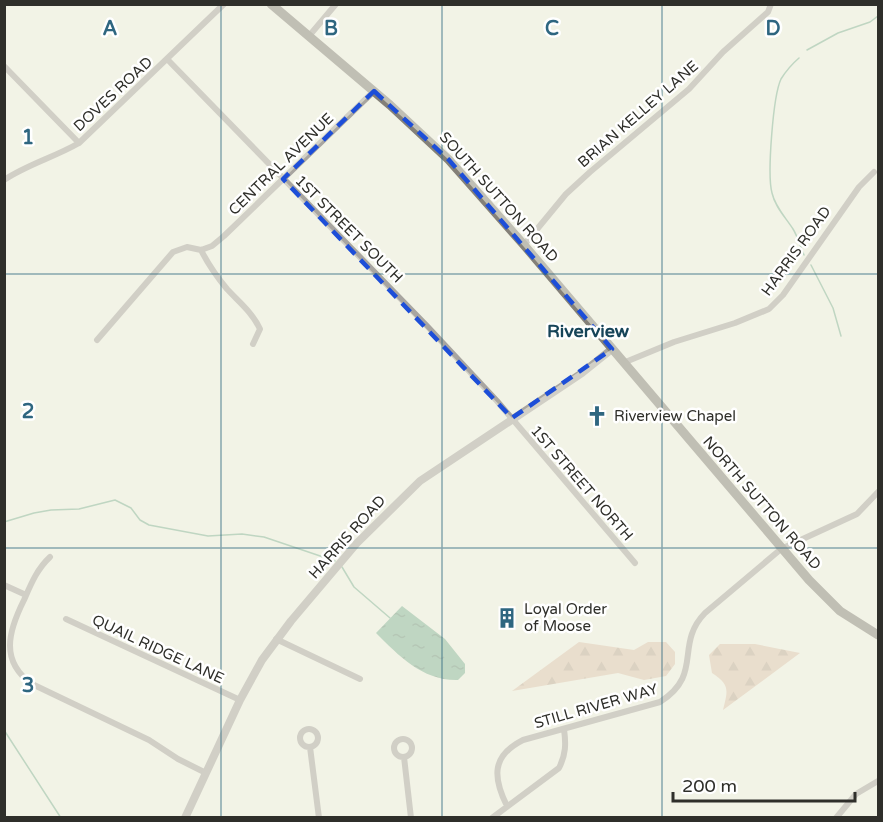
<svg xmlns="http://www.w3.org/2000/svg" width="883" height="822" font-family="'Varela Round',sans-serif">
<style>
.forest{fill:url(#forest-firs)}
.water{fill:url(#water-ripples)}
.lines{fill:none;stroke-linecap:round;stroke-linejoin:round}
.stream{stroke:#82b397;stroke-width:1.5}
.minor{stroke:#a8a5a0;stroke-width:6}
.tertiary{stroke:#a8a5a0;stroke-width:8}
.secondary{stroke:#848078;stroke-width:9}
.marked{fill:none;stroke:#1d4ed8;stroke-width:4.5;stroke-dasharray:12 8;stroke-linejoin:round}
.grid{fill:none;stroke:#2e6680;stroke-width:1.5;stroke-opacity:0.55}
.labels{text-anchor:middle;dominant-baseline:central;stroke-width:5;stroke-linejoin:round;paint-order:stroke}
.street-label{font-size:15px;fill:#2f2f2a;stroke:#fff}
.poi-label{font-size:15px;fill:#2f2f2a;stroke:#fff;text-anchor:start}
.quarter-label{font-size:18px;font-weight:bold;fill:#164458;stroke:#fff}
.grid-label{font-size:20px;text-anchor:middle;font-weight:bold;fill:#2e6680;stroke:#fff;stroke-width:5;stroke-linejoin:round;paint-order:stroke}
</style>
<defs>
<pattern id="forest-firs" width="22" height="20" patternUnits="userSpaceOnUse" patternTransform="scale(1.5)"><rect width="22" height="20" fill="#dec5af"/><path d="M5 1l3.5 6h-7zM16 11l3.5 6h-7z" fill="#bfaa97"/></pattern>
<pattern id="water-ripples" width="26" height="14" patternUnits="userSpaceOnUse" patternTransform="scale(1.5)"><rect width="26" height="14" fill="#82b397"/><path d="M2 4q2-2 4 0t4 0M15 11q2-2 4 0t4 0" fill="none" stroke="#6b927b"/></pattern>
</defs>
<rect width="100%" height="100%" fill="#f2f3e6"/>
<path class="forest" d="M579 642 634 650 648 642H666L675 652V664L666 676 644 680 618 673 512 691Z
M720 644H755L800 653 723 710C728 690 730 685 712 673L709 655Z"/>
<path class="water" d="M402 606 445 639 465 664V673L458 680C423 681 399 656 376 633Z"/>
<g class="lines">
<path class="stream" d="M807 50 838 33 870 22 878 16
M799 58C792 64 786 71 781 79 773 96 767 175 772 193 775 207 786 218 793 229 798 237 800 246 804 255
M811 265 833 308 841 336
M4 522 34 513 51 510 79 509 115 500 131 508 140 520 149 525 208 536 242 534 264 537 335 561
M342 567 354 587 390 618
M4 730 61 818"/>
<path class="minor" d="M309 36 336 4
M167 59 427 326 497 401 635 563
M4 66 79 143
M4 180C28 164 55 157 79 143L224 4
M524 245 566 194 590 172 689 89 723 52 768 12 771 4
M201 250C208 264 217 277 227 289 239 302 252 312 260 329L253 344
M97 340 173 252 187 247 201 250 212 246 224 236 374 91
M623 363 674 342 735 323 769 309 783 295 859 187 874 172
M50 557C37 569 31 584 24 600 8 632 0 661 32 684L149 740 178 759 206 773
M4 585 26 595
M66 619 240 700
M276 639 360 679
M300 738a9 9 0 1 1 18 0a9 9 0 1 1-18 0Z
M394 748a9 9 0 1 1 18 0a9 9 0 1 1-18 0Z
M310 747 319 818
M404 757 411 818
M507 806C493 778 491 756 523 740L660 702C704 674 674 645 705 613L781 549 857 514 878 492
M492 818 559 768C566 754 566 744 564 729
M836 818 856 794 878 781"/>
<path class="tertiary" d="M185 818 240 700 262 660 291 621 357 543 420 481 582 373 612 349"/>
<path class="secondary" d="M271 4 390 105 449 160 524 245 809 580 840 611 878 635"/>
</g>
<path d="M0 0H883V822H0ZM374 91 449 160 612 349 512 418 283 179Z" fill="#f2f3e6" fill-opacity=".55" fill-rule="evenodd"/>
<path class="marked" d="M374 91 449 160 612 349 512 418 283 179Z"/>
<path class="grid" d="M221 4V818M442 4V818M662 4V818M4 274H878M4 548H878"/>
<defs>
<g id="church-bare" transform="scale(1.62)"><path d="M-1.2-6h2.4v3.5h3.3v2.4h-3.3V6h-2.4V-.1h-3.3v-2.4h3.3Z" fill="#2e6680" stroke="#fff" stroke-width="2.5" paint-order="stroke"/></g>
<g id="building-bare" transform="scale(1.62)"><path d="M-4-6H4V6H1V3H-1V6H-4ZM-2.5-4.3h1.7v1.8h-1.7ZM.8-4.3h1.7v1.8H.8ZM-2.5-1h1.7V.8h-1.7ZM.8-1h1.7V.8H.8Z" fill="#2e6680" stroke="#fff" stroke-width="2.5" paint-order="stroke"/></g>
</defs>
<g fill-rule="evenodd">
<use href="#church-bare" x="597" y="416"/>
<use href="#building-bare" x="507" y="618"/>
</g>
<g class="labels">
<g class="street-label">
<text transform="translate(113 94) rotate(-43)">DOVES ROAD</text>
<text transform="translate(638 114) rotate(-41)">BRIAN KELLEY LANE</text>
<text transform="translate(281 164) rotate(-44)">CENTRAL AVENUE</text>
<text transform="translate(499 197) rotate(48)">SOUTH SUTTON ROAD</text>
<text transform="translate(349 229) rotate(45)">1ST STREET SOUTH</text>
<text transform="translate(796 251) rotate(-54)">HARRIS ROAD</text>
<text transform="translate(582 483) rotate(49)">1ST STREET NORTH</text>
<text transform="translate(762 503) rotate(49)">NORTH SUTTON ROAD</text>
<text transform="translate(347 537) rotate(-48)">HARRIS ROAD</text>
<text transform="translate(158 649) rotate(25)">QUAIL RIDGE LANE</text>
<text transform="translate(596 706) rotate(-16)">STILL RIVER WAY</text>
</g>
<g class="poi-label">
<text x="614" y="416">Riverview Chapel</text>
<text x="524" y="609">Loyal Order<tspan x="524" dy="17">of Moose</tspan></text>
</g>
<g class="quarter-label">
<text x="588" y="331">Riverview</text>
</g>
</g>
<g class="grid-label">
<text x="110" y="35">A</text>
<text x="331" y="35">B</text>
<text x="552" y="35">C</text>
<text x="773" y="35">D</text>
<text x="28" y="144">1</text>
<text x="28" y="418">2</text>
<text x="28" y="692">3</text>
</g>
<rect width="883" height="822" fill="none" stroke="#2f2f2a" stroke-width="12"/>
<path d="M673 792v9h182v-9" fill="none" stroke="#2f2f2a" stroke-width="3"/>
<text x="682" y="792" font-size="18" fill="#2f2f2a" stroke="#ffffff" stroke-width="4.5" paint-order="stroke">200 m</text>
</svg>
